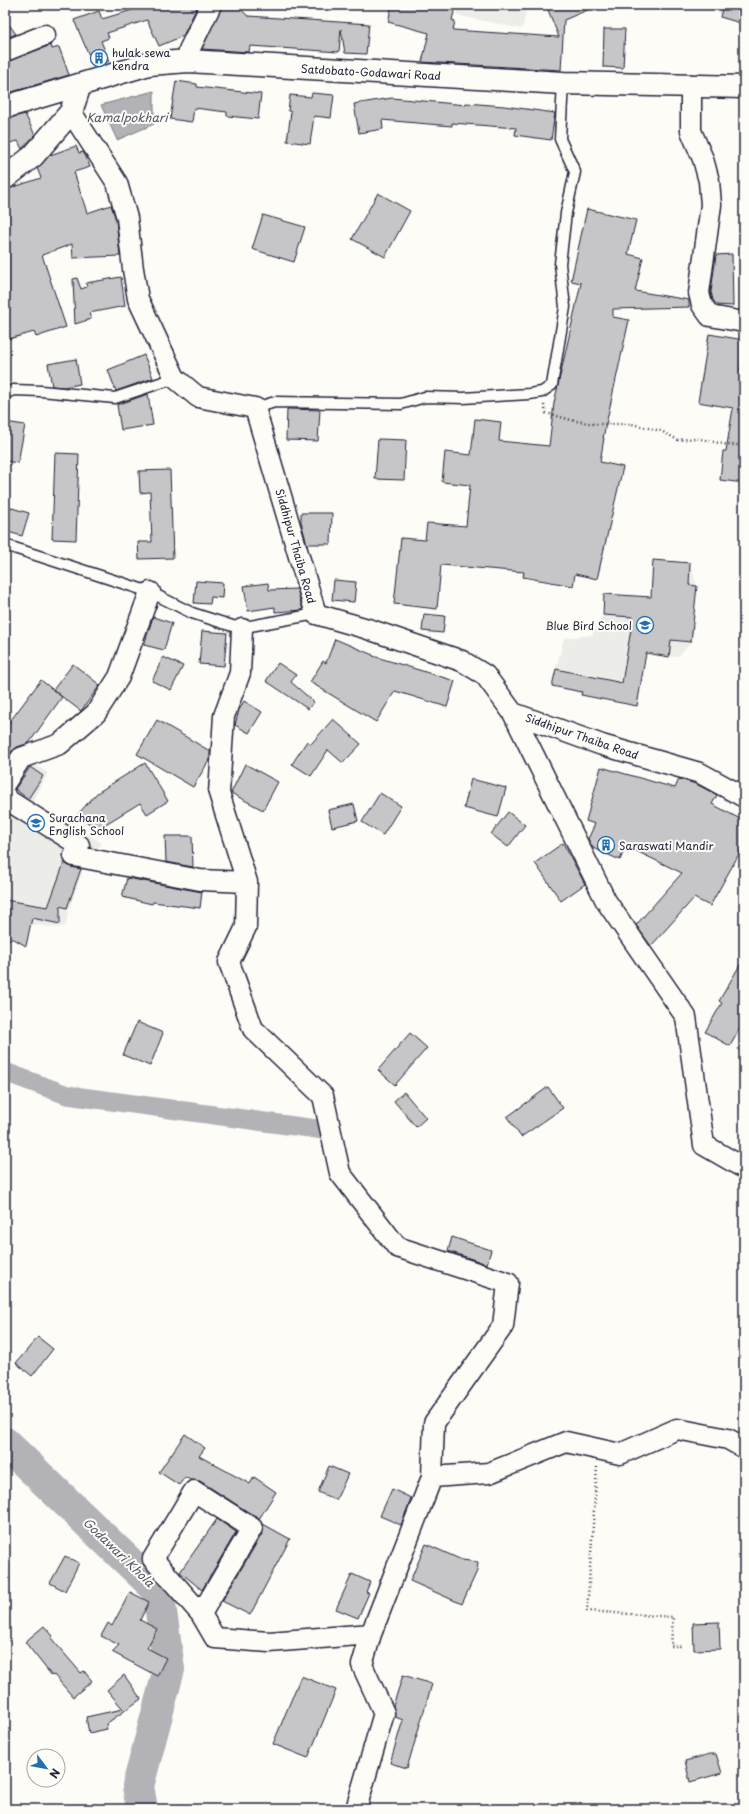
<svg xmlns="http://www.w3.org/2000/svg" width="749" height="1814" font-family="'Playpen Sans',sans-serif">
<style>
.built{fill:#ecece9}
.water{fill:#b2b2b7;stroke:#787885}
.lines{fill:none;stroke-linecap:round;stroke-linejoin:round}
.canal{stroke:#b2b2b7;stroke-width:19}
.river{stroke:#b2b2b7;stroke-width:32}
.building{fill:#c6c6c8;stroke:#22223b}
.lane-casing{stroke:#22223b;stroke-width:13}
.street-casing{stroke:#22223b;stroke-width:23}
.secondary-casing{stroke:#22223b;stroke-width:25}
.path{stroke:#22223b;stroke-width:2.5;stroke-dasharray:1 3;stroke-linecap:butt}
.lane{stroke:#fdfcf7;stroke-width:10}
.street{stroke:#fdfcf7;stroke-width:20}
.secondary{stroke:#fdfcf7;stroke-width:22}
.labels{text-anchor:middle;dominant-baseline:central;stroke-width:4;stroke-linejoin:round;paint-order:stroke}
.poi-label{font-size:11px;fill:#22223b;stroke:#fdfcf7;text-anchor:start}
.street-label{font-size:11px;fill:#22223b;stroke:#fdfcf7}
.water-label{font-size:12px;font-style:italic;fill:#545466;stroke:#fdfcf7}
</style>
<rect width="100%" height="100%" fill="#fdfcf7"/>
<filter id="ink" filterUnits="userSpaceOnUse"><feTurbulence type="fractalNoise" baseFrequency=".025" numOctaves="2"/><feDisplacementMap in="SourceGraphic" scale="8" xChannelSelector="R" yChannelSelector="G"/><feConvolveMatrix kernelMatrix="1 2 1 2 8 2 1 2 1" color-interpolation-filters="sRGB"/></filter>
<g filter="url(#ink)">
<path class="built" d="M458 5H528L522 29 456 15Z
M653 561 690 563 697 586 691 642 679 656 669 657 646 653 637 706 581 695 572 690 552 686 564 638 592 635 603 615 604 594 654 597Z
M27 759 48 773 33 802 102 843 83 870 69 909 66 925 59 928 8 921 5 922V787Z"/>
<path class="water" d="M154 91V124L117 140 101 105Z"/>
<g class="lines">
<path class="canal" d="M5 1072 67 1095 331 1131"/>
<path class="river" d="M5 1443 158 1590 169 1669 138 1786 142 1809"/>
</g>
<path class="building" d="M149 5H198L183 36 159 46 147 20 107 33 109 38 101 41 109 61 94 67 74 20 99 11 102 19Z
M222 5H236L248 16 369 24 366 54 345 53 341 29 339 52 250 46 249 52 202 49Z
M392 5H456L452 20 455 21 453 30 559 37 546 5H599L564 20 561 70 422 62 429 33 388 22Z
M723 5H744V24L720 17Z
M5 19 16 34 5 39Z
M604 29H625L623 68 603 67Z
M51 45 52 49 59 47 69 75 5 94V62Z
M176 81 197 84V87L261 94 258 119 227 116V112L194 108 192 122 170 119Z
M312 93 334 95 331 118 314 116 310 144 287 141 291 112 288 111 290 95 311 97Z
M392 98 466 105V103L504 106 555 113 551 140 515 135 516 128 452 123V126L382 120 383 129 359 133 354 104Z
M25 114 35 135 22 149 18 141 5 144V119Z
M76 146 79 153 83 152 86 157 90 167 74 172 87 213 111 205 116 220 120 256 73 258 72 244 42 255 66 327 36 337 34 332 5 340V190L41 178 37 168 50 155Z
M378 193 410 211 385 257 352 239Z
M587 209 636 220 628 254 643 258 635 291 689 300V307L613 309V317L629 320 603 438H604L600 462 623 467 597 579 575 574 573 586 523 577 524 572 441 565 437 609 394 604 401 538 425 540 427 523 466 526 470 485 442 482 445 452 471 455 475 419 501 422 499 441 549 446 554 403 581 283 571 281Z
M263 215 305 227 294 262 252 249Z
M732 254 733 306 717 305 713 300 711 292 716 255Z
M121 277 125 306 89 313 91 319 75 324 73 279 77 278 81 289 87 287 86 283Z
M709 334 744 340 740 371H744V483L720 480 723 451H726L733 408 698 402Z
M144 355 153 378 116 391 108 370Z
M76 359 80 384 64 387 52 386 48 364Z
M148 394 153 425 121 430 117 405Z
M287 409 320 410 318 441 286 440Z
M5 422 25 425 18 463 5 461Z
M378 439 406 440 404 480 375 479Z
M55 453 79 454 76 540 52 539Z
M170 470 173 558 139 559 138 542H152L150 492 140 493 139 471Z
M5 506 29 513 22 536 5 531Z
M301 513H332L331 544H307L301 522Z
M653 560 690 563 689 585 697 586 691 642 671 640 669 657 646 653 637 706 581 695 582 692 552 686 556 669 622 683 633 617 603 615 604 594 651 597Z
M334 580 356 582 354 602 332 600Z
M196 581 223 583 222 598 211 597 210 604 194 603Z
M268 583 269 590 297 589 303 610 275 612V607L248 611 244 586Z
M424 614 445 616 443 633 422 631Z
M153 617 172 623 164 650 144 645Z
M202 631 227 633 224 666 199 664Z
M335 639 373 655V656L455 681 447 707 395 691 376 722 310 682 323 661 326 663Z
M163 657 183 666 171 690 152 681Z
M278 663 296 675 291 682 314 702 308 709 266 681Z
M73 664 100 685 81 711 53 690Z
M41 680 62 697 29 743 17 747 11 752 5 762V728Z
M244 701 262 712 249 733 235 725 239 710Z
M333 719 361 744 343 763 328 750 311 776 292 764 307 741 311 744Z
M157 720 210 751V759L193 787 137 754Z
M145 763 168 801 147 814 140 803 104 825 99 832 78 814 97 793Z
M245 764 278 782 263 810 231 793Z
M30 767 43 776 28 799 15 789Z
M601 767 675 788 679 779 696 784 717 795 712 804 744 821V845L710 906 694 898 651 946 636 925 682 873 626 846 620 860 593 848 588 839 595 824 586 821Z
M471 779 506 788 498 817 464 808Z
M380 793 401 806 383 835 362 822Z
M354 804 358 821 332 827 328 810Z
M508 812 525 825 508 847 491 834Z
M165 836H192L193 867 166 862Z
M563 843 585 884 561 901 535 863Z
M64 863 71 867 81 869 67 908 60 906V924L32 918 26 946 14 939 5 940 9 913 5 912V900L48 907Z
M127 878 202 892 200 908 153 902 152 904 122 897Z
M744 958V1021L730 1046 705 1032 722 1003 719 1001Z
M137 1022 163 1033 150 1066 123 1055Z
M410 1033 427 1048 395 1085 378 1070Z
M548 1087 563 1108 521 1137 507 1117Z
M404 1092 426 1118 416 1127 394 1101Z
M452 1237 491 1250 487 1264 448 1251Z
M38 1337 53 1349 32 1376 16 1363Z
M185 1434 205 1448 199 1456 250 1484 254 1477 276 1492 259 1519 200 1481 190 1480 185 1477 179 1485 159 1472Z
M329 1466 348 1474 336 1500 318 1492Z
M392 1489 411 1498 401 1525 380 1516Z
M217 1519 236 1532 202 1590 180 1572Z
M263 1524 290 1539 250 1615 222 1601 262 1534Z
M426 1544 462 1560 478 1562 477 1571 462 1604 410 1581Z
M65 1556 79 1563 65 1591 50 1583Z
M352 1574 370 1582 366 1592 369 1593 358 1618 336 1609Z
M130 1592 149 1602 140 1620 157 1629 147 1648 166 1658 157 1676 112 1652 119 1645 101 1636 108 1623 112 1626Z
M719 1622 720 1649 694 1650 693 1623Z
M44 1626 53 1636 51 1638 81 1673 84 1671 92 1681 73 1697 54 1675 52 1676 25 1642Z
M124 1675 141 1699 106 1724 107 1729 89 1733 86 1717 123 1709 107 1690Z
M403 1675 432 1684 407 1768 390 1763 403 1720 395 1717 393 1706Z
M301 1676 336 1690 308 1758 273 1744Z
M710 1754H716L722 1773 690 1782 685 1761Z"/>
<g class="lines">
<g class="lane-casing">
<path id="lane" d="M5 394 13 390 41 391 115 398 175 378
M255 408 275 402 401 404 425 397 463 398 529 394 542 392 552 385 565 307 560 264 566 213 575 172 560 139 563 83
M5 545 150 592 192 613 242 629 250 626 316 614"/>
</g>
<g class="street-casing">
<path id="street" d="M5 51 45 35
M188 61 189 50 211 5
M691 85V131L703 159 709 181 711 205 699 293 702 305 710 316 744 322
M71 112 117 183 127 218 133 269 138 299 175 378 198 397 255 408 316 614 368 629 462 661 485 675 513 713 602 745 700 773 744 797
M242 629 240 673 224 716 219 793 247 882 246 927 229 962 253 1029 323 1096 340 1173 397 1247 508 1283 503 1326 434 1423 432 1477 371 1634 362 1665 384 1713 356 1809
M513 713 606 901 686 1017 704 1145 744 1168
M5 783 21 758 60 744 96 713 119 677 150 592
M5 795 6 799 79 845 74 856 200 880 247 882
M432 1477 489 1473 566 1442 620 1454 677 1429 728 1439 744 1448
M201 1614 252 1528 194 1491 153 1559 201 1614 215 1638 269 1642 371 1634"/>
</g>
<g class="secondary-casing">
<path id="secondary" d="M5 107 149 64 188 61 563 83 744 87
M5 178 33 156 71 112 80 85"/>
</g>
<path class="path" d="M544 405 546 413 571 420 594 424H632L661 431 678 440 696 438 728 445H744
M597 1467 587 1611 673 1617 671 1646H683"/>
<use href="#lane" class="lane"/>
<use href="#street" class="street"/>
<use href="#secondary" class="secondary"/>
</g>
</g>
<defs>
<g id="building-ring" transform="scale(0.9)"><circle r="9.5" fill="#fdfcf7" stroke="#1f6fb2" stroke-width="1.5"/><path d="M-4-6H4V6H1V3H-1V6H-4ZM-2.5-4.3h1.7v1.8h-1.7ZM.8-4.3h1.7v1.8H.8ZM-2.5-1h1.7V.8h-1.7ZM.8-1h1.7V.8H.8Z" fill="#1f6fb2"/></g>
<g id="school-ring" transform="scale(0.9)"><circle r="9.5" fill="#fdfcf7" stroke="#1f6fb2" stroke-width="1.5"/><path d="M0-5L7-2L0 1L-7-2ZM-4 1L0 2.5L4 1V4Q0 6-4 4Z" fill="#1f6fb2"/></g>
</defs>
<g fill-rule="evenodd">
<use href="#building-ring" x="99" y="58"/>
<use href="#school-ring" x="645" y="625"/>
<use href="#school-ring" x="36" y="823"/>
<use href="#building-ring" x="606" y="845"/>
</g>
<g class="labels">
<g class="poi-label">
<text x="112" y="52">hulak sewa<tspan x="112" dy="13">kendra</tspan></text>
<text x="632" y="625" text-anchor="end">Blue Bird School</text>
<text x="49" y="817">Surachana<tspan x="49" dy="13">English School</tspan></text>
<text x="619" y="845">Saraswati Mandir</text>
</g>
<g class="street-label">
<text transform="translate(371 72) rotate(3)">Satdobato-Godawari Road</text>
<text transform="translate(296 546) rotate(74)">Siddhipur Thaiba Road</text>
<text transform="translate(582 736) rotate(19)">Siddhipur Thaiba Road</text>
</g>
<g class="water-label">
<text x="127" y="117">Kamalpokhari</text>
<text transform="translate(119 1552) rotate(44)">Godawari Khola</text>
</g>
</g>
<rect width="749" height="1814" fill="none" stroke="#fdfcf7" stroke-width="20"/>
<rect x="10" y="10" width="729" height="1794" fill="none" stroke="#22223b" stroke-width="1.5" filter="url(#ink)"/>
<g transform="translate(46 1768) rotate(122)"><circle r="19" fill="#fdfcf7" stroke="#a5a5ac"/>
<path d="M0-3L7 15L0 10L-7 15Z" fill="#1f6fb2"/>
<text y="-6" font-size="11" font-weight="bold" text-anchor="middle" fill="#22223b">N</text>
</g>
</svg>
